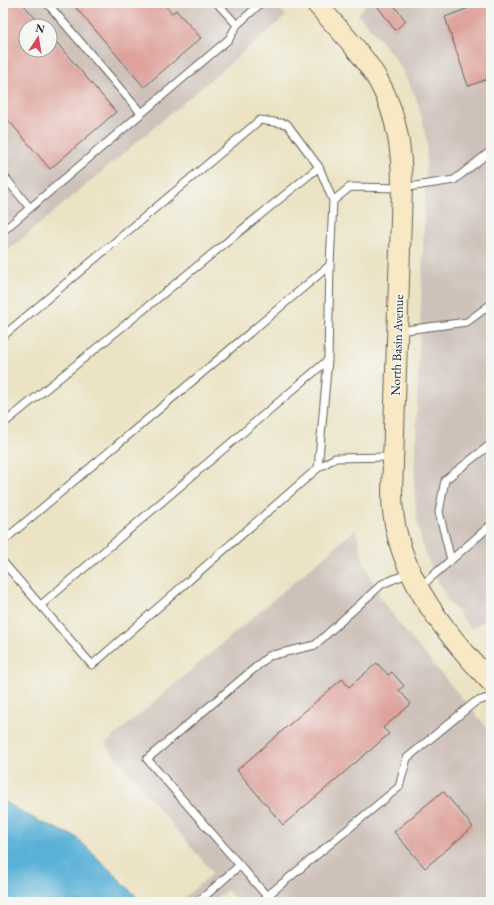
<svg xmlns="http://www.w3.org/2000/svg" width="494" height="905" font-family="'EB Garamond',serif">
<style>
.industrial{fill:#cec1ba;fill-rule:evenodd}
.water{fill:#5ab1d7;stroke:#3b667a}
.building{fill:#dea19b}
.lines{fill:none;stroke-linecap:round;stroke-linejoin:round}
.lane-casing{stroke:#646257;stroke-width:9}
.secondary-casing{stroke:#646257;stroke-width:22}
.lane{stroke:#fff;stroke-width:7}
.secondary{stroke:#f8e8c3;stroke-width:20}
.labels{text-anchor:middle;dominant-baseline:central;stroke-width:3.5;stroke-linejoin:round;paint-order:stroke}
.street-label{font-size:13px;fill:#1c1c1c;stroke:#f6f6f2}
</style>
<rect width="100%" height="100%" fill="#f6f6f2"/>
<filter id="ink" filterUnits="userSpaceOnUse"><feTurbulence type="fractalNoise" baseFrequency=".025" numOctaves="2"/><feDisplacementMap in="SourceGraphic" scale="8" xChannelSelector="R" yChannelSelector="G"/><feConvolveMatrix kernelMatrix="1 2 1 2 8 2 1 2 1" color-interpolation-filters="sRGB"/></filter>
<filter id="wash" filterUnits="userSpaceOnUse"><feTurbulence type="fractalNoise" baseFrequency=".012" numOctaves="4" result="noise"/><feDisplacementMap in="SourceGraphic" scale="16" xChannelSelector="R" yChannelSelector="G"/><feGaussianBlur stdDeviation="0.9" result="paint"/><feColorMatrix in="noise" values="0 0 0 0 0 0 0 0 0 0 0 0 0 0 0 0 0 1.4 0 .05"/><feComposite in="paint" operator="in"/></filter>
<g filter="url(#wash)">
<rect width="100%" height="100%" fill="#ebe3c4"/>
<path class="industrial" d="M3 3H274L286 16 3 255ZM26 26H50V50H26Z
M367 3H491V614L472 630 447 600 425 554 417 523 414 484 427 142 422 119 415 95 403 72 391 53 358 14Z
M356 529 364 563 381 599 404 630 491 732V902H238L227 890 212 902H179L213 873 105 744Z"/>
<path class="water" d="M3 798 7 803 40 822 76 837 142 902H3Z"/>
<g id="blocks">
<path class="building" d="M3 3H22L42 26H26V50H50V35L116 112 50 169 3 114Z
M72 3H163L172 13 176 10 201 38 144 87Z
M375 3H392L406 21 395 30Z
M482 3H491V78L468 86 445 17Z
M377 663 388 675 392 672 404 686 399 690 411 704 383 728 389 734 283 825 237 770 342 679 349 687Z
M443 791 473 827 425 868 394 832Z"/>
</g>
</g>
<g filter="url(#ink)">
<use href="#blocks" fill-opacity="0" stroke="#646257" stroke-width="1"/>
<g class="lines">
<g class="lane-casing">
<path id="lane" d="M47 3 141 113
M217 3 237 25
M3 175 30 208
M3 231 229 39 237 25 261 3
M330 265 333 201
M398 331 467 322 491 304
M3 336 260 120 287 124 319 167 333 201 350 187 402 188 454 180 491 151
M3 424 319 167
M3 541 330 265 328 360
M451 560 439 512 445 480 491 444
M3 562 92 665 318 468 335 458 391 457
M420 587 491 525
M41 605 328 360 318 468
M267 896 399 787 407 758 475 702 491 697
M198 902 240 865
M272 902 147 759 269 656 315 645 382 584 409 573"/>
</g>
<g class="secondary-casing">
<path id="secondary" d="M316 3C337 28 363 53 379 82 397 115 402 150 402 188L392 493C392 568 442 630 491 682"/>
</g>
<use href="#lane" class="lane"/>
<use href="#secondary" class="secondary"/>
</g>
</g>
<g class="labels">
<g class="street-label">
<text transform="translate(397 345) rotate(-88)">North Basin Avenue</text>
</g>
</g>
<rect width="494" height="905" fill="none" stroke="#f6f6f2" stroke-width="16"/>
<g transform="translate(38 38) rotate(12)"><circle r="19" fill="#f6f6f2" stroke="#9f9f9c"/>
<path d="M0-3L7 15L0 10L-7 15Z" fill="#d1495b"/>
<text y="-6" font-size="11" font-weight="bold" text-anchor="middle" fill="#1c1c1c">N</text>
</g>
</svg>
